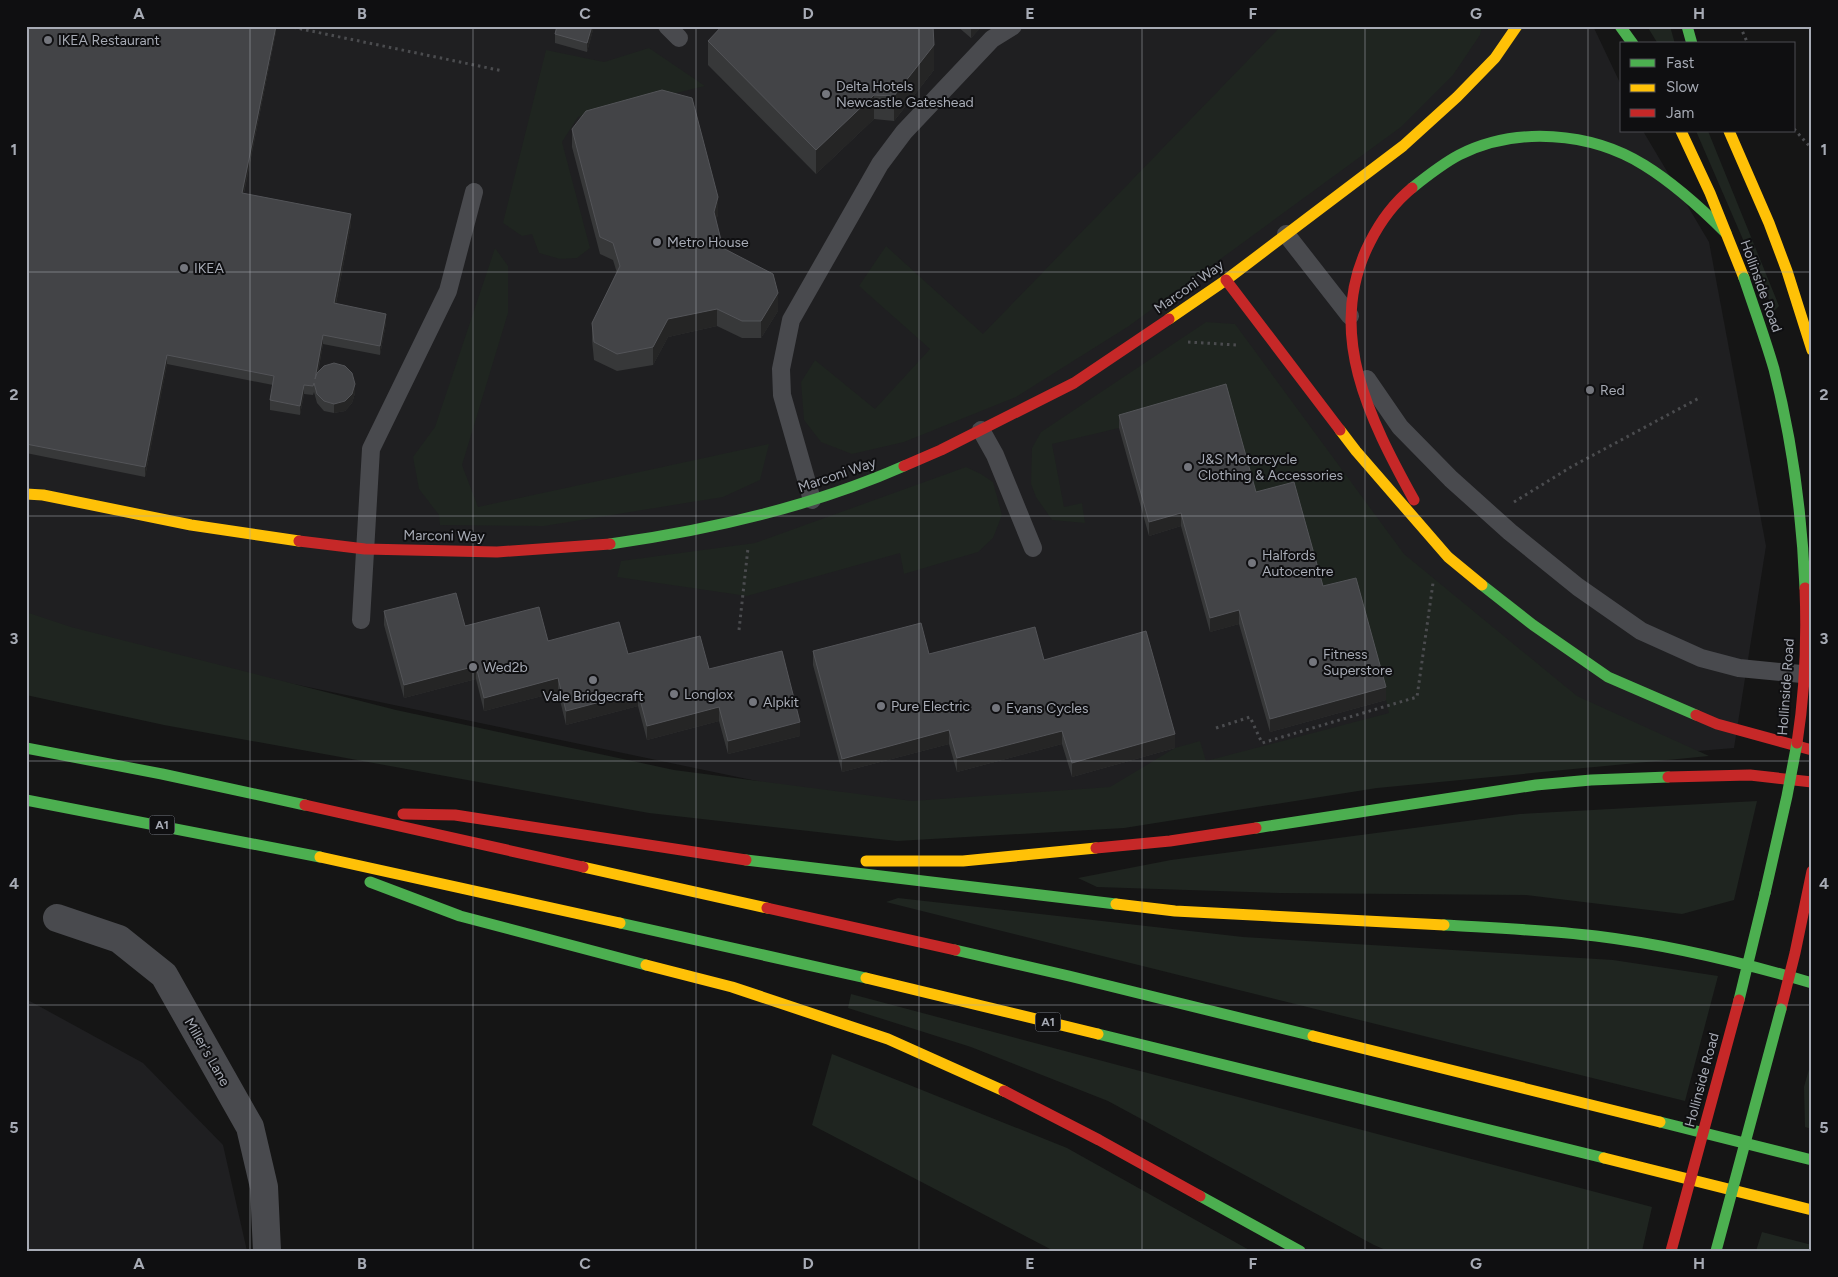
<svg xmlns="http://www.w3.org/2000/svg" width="1838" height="1277" font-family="Figtree,sans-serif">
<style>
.built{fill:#1f1f21}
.green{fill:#1f2520}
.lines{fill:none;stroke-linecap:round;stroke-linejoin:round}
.path{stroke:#4b4c4f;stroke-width:3;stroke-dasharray:2.5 4;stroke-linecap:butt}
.lane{stroke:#494a4e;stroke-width:18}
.street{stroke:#494a4e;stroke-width:28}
.fast{stroke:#4caf50;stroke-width:11}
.slow{stroke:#ffc107;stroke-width:11}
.jam{stroke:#c62828;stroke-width:11}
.fast-bridge{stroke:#4caf50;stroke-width:11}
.jam-bridge{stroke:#c62828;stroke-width:11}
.wall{fill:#373839}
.shaded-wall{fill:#252525}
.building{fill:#434447;stroke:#535458}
.grid{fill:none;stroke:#a7abb5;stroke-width:1;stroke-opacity:0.55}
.poi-dot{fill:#74767d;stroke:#0f0f11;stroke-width:2}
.labels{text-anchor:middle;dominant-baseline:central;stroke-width:4;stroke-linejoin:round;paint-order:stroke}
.shield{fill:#0f0f11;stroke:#797c84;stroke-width:1}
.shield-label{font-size:12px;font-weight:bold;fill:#a7abb5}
.poi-label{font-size:14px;fill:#a7abb5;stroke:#0f0f11;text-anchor:start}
.street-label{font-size:14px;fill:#a7abb5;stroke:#0f0f11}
.neatline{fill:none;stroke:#a7abb5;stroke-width:2}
.grid-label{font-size:16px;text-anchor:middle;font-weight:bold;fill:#a7abb5}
</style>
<rect width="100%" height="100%" fill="#151515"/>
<path class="built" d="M26 26H1593L1622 87V131H1643L1709 242 1766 546 1734 748 919 815 26 628Z
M26 999 143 1063 223 1145 247 1251H26Z"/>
<path class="green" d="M1281 26H1482L1480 35 1453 75 1401 127 1129 326 1016 397 904 442 852 454 821 442 804 420 801 382 815 360 875 409 930 349 859 286 886 246 983 334Z
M1647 26H1670L1675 44H1658Z
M649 48 705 86 578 117 562 142 590 248 577 258 560 259 539 253 532 234 522 236 503 223 546 50 604 62Z
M1696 131H1708L1779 306 1774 311Z
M495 248 508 266V313L462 465 478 507 769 444 760 480 723 497 544 526 440 525 439 515 419 489 413 457 435 427Z
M1206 322 1235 324 1404 554 1577 696 1709 756 1377 788 1124 828 897 841 649 813 164 725 26 695V612L71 627 396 710 674 770 912 801 1110 787 1175 748 1200 741 1206 761 1389 713 1386 700 1323 600 1256 505 1119 428 1052 444 1064 507 1082 503 1085 523 1052 520 1036 497 1031 484 1032 448 1041 432Z
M966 467 981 474 993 482 1002 515 993 538 978 552 904 574 900 553 747 596 617 577 621 561 755 543Z
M1757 801 1734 900 1682 914 1526 895 1280 893 1097 887 1078 878 1171 860 1520 814Z
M898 898 1243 937 1613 960 1718 976 1685 1101 886 902Z
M851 994 1652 1207 1642 1251H1388L1374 1245 1108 1101 971 1047 848 1008Z
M832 1054 1067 1148 1251 1251H1054L812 1125Z
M1812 1059V1129L1805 1127 1804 1087Z
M1762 1232 1812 1245V1251H1756Z"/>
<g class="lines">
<path class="path" d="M287 26 503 71
M1740 26 1748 44
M1794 129 1812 149
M1188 342 1237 345
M1514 502 1571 467 1701 397
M739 630 748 548
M1216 728 1250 717 1262 743 1417 697 1433 583"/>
<path class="lane" d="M667 26 679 38
M1286 234 1350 316
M1367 379 1400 427 1451 479 1510 532 1578 587 1641 631 1701 658 1739 668 1812 675
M981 430 995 455 1033 548
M812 500 782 395 781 369 791 320 880 164 904 132 992 39 1013 26
M361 620 371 449 448 291 474 192"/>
<path class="street" d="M57 918 119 939 164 975 250 1127 264 1187 267 1251"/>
<path class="fast" d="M1620 26 1633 44
M1687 26 1692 44
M1412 188C1427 176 1442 164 1459 155 1516 126 1591 132 1644 165 1675 184 1701 208 1726 233
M610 544C710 530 811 507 904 466
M1482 585 1533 625 1608 677 1696 715
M26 748 162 774 305 805
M26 800 320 857
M1256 828 1536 785 1591 780 1668 777
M746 860 1116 904
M370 882 460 916 646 965
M620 923 866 978
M1444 925C1494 928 1546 930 1596 936 1669 945 1741 962 1812 983
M955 950 1069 976 1313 1036
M1739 1000 1765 893
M1098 1034 1604 1158
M1660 1122 1812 1160
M1200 1196 1300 1251"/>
<path class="slow" d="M1681 131 1710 193 1744 278
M1729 131 1769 223 1787 271 1812 350
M1169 319 1226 280 1403 146 1457 97 1495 58 1517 26
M1340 430 1356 451 1448 557 1482 585
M26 494 43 495 191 525 299 541
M320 857 620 923
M866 861H963L1096 848
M583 867 767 908
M1116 904 1175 911 1444 925
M646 965 732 987 888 1039 1004 1091
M866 978 1098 1034
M1313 1036 1660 1122
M1604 1158 1812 1210"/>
<path class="jam" d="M1412 188C1395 202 1380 222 1370 242 1324 331 1370 420 1414 500
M1226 280 1340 430
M904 466 941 450 1074 383 1169 319
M299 541 365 549 497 552 610 544
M1696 715 1717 724 1812 750
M1668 777 1750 775 1812 782
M305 805 583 867
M403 814 455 815 746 860
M1096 848 1170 841 1256 828
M767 908 955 950
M1781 1009 1795 953 1812 871
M1004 1091 1099 1140 1200 1196"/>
<path class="fast-bridge" d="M1744 278C1754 308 1765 338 1774 369 1792 440 1802 514 1805 588
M1765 893 1787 796 1797 743
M1716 1251 1781 1009"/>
<path class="jam-bridge" d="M1797 743C1805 692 1807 639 1805 588
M1671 1251 1739 1000"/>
</g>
<path class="wall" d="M26 26H276V32L244 193 351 224 336 304 386 323 380 355 323 344 318 373 355 393 352 403 345 411 334 413 324 411 317 403 314 392 313 395 304 394 300 415 270 410V400L273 385 167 364 145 477 26 453Z
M557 26H594L587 52 555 43V34Z
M957 26H982L971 38Z
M708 41 934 70 894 121 874 119 816 174 708 65Z
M572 129 718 214 716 221 723 248 778 311 761 338H742L717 326 668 337 653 365 617 371 594 360 592 340V323L617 273 613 260 600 254 572 147Z
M1119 415 1256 492 1323 586 1386 700 1270 732 1239 624 1210 632 1181 526 1149 536 1119 428Z
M384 611 709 669 800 736 728 754 719 721 647 740 638 706 566 725 558 692 484 711 476 679 404 698 384 625Z
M813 651 929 654 1044 660 1175 748 1072 777 1062 744 957 772 949 744 842 772 813 665Z"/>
<path class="shaded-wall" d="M276 26V32L242 202V193Z
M592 26H594L587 52V43Z
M971 26H982L971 38Z
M934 45V70L894 121V96Z
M874 95V119L816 174V150Z
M718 197V214L714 230V212Z
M351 214V224L334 313V303Z
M778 293V311L761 338V321Z
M717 309V326L668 337 653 365V347L668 319Z
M386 314V323L380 355V346Z
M323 335V344L315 388V379Z
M167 355V364L145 477V467Z
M355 384V393L352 403 345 411 334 413V404Z
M304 385V394L300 415V406Z
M1181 513V526L1149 536V522Z
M1239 610V624L1210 632V618Z
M476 666V679L404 698V685Z
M558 678V692L484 711V698Z
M1386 687V700L1270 732V719Z
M638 692V706L566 725V711Z
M719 707V721L647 740V726Z
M800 722V736L728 754V741Z
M949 730V744L842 772V759Z
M1062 731V744L957 772V758Z
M1175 734V748L1072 777V763Z"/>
<path class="building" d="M26 26H276L242 193 351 214 334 303 386 314 380 346 323 335 315 379 317 373 324 366 334 363 345 366 352 373 355 384 352 394 345 401 334 404 324 401 317 394 314 383 313 386 304 385 300 406 270 400 274 376 167 355 145 467 26 444Z
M557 26H592L587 43 555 34Z
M722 26H933L934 45 894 96 874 95 816 150 708 41Z
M662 90 692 98 718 197 714 212 723 248 773 274 778 293 761 321H742L717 309 668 319 653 347 617 354 594 342 592 323 620 266 613 243 600 237 572 129 586 111Z
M1226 384 1256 492 1294 482 1323 586 1356 578 1386 687 1270 719 1239 610 1210 618 1181 513 1149 522 1119 415Z
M456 593 465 626 539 607 548 641 619 622 628 654 700 636 709 669 782 651 800 722 728 741 719 707 647 726 638 692 566 711 558 678 484 698 476 666 404 685 384 611Z
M921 623 929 654 1035 627 1044 660 1146 631 1175 734 1072 763 1062 731 957 758 949 730 842 759 813 651Z"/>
<path class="grid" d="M250 26V1251M473 26V1251M696 26V1251M919 26V1251M1142 26V1251M1365 26V1251M1588 26V1251M26 272H1812M26 516H1812M26 761H1812M26 1005H1812"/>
<g class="poi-dot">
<circle cx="48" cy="40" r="5"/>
<circle cx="826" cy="94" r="5"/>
<circle cx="657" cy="242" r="5"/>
<circle cx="184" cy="268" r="5"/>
<circle cx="1590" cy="390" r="5"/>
<circle cx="1188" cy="467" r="5"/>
<circle cx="1252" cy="563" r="5"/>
<circle cx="1313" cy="662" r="5"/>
<circle cx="473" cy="667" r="5"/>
<circle cx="593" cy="680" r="5"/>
<circle cx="674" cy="694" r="5"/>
<circle cx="753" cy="702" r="5"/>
<circle cx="881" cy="706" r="5"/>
<circle cx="996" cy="708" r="5"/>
</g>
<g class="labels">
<g class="shield">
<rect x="149.5" y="815.5" width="25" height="19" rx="4"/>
<rect x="1035.5" y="1012.5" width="25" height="19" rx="4"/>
</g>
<g class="shield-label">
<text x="162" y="825">A1</text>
<text x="1048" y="1022">A1</text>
</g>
<g class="poi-label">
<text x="58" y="40">IKEA Restaurant</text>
<text x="836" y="86">Delta Hotels<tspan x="836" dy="16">Newcastle Gateshead</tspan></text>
<text x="667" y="242">Metro House</text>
<text x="194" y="268">IKEA</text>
<text x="1600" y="390">Red</text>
<text x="1198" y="459">J&amp;S Motorcycle<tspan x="1198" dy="16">Clothing &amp; Accessories</tspan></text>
<text x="1262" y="555">Halfords<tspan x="1262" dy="16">Autocentre</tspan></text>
<text x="1323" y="654">Fitness<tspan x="1323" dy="16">Superstore</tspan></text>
<text x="483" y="667">Wed2b</text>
<text x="684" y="694">Longlox</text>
<text x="593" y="696" text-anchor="middle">Vale Bridgecraft</text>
<text x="763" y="702">Alpkit</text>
<text x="891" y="706">Pure Electric</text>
<text x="1006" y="708">Evans Cycles</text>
</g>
<g class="street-label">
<text transform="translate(1761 286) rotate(70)">Hollinside Road</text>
<text transform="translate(1189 287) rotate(-35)">Marconi Way</text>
<text transform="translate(837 475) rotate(-19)">Marconi Way</text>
<text transform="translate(444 536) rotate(1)">Marconi Way</text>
<text transform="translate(1786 687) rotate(-86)">Hollinside Road</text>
<text transform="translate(207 1052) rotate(60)">Miller's Lane</text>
<text transform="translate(1702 1080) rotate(-75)">Hollinside Road</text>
</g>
</g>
<rect width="1838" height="1277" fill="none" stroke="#0f0f11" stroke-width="55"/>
<rect x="1620" y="42" width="175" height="90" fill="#0f0f11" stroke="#4c4d53"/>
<rect x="1630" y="59" width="25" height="8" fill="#4caf50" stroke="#4c4d53"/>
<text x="1666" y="68" font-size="15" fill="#a7abb5">Fast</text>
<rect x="1630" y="84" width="25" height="8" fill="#ffc107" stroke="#4c4d53"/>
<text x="1666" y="92" font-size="15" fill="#a7abb5">Slow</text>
<rect x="1630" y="109" width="25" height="8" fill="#c62828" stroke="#4c4d53"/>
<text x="1666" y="118" font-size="15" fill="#a7abb5">Jam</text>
<rect x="28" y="28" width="1782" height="1222" class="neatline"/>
<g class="grid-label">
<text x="139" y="19">A</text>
<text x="362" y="19">B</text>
<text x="585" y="19">C</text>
<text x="808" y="19">D</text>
<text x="1030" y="19">E</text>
<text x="1253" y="19">F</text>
<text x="1476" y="19">G</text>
<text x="1699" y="19">H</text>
<text x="14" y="155">1</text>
<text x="1824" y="155">1</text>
<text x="14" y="400">2</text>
<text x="1824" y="400">2</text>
<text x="14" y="644">3</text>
<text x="1824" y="644">3</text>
<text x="14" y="889">4</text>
<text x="1824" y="889">4</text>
<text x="14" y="1133">5</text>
<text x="1824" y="1133">5</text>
<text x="139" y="1269">A</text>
<text x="362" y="1269">B</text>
<text x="585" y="1269">C</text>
<text x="808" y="1269">D</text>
<text x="1030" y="1269">E</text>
<text x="1253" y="1269">F</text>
<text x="1476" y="1269">G</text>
<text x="1699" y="1269">H</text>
</g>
</svg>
